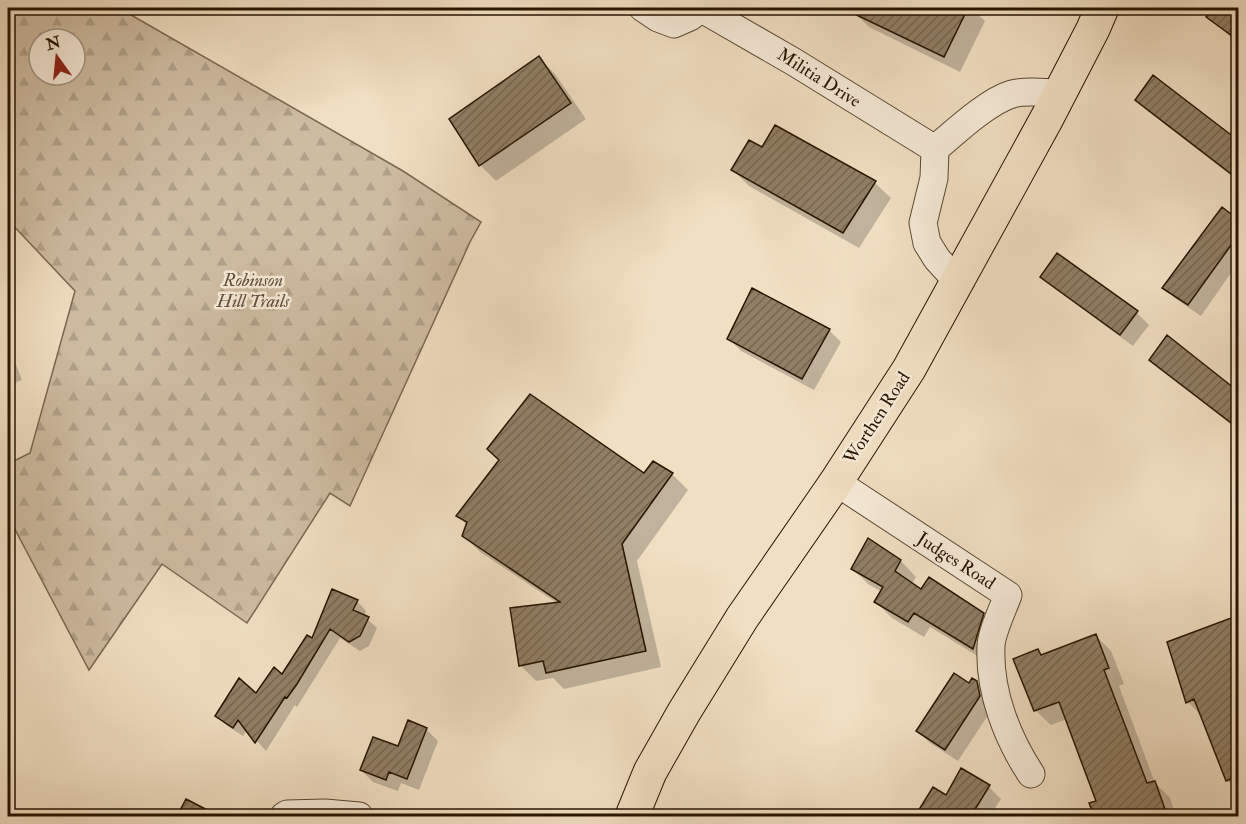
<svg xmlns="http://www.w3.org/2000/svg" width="1246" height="824" font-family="'IM FELL Double Pica',serif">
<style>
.forest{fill:url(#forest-firs);stroke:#7a6851;stroke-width:1.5;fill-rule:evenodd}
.shadow{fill:#0003}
.building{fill:url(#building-hatch);stroke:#261400;stroke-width:1.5}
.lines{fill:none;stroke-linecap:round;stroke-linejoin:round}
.minor-casing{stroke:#594731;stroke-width:29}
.major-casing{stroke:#261400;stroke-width:35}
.minor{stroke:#f6ead8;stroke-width:27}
.major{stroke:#f1dfc3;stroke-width:33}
.labels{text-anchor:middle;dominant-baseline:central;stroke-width:5;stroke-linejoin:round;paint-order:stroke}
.street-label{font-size:18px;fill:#261400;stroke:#f6ead8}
.park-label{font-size:18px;font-style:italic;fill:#614f39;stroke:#f6ead8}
</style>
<defs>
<pattern id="forest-firs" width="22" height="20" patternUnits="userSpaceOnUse" patternTransform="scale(1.5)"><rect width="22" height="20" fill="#cebca2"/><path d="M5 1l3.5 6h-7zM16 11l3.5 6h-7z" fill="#b1a18a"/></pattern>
<pattern id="building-hatch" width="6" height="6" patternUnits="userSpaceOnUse" patternTransform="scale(1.5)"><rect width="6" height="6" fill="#907e65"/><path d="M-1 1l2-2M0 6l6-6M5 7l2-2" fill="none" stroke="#756651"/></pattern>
</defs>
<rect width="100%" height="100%" fill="#f1dfc3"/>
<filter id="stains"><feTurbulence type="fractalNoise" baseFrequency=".00333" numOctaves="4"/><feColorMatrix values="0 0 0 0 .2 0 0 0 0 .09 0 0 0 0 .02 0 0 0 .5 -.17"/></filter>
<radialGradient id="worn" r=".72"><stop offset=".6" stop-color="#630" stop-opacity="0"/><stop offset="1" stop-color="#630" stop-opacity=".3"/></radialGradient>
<path class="forest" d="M8 8H119L403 171 481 222 470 242 350 506 330 493 247 623 162 564 89 670 8 516V464L30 453 75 291 8 220ZM39 39H75V75H39Z"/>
<path class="shadow" d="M854 8H971L985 21 960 72 869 27 853 11Z
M1217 8H1238V43L1208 17Z
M539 58 555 74 586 119 496 181 480 165 451 119Z
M1137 100 1238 143V181L1149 112Z
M776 127 875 183 891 198 859 248 749 186 733 170 762 149Z
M1238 222V263L1201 316 1176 299 1164 287Z
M1042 276 1137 313 1149 325 1133 346 1054 288Z
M829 330 841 342 814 390 741 351 729 339Z
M8 344 22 380 12 384 14 390 8 393Z
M1151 359 1238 394V430L1163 371Z
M654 463 672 474 688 490 637 561 661 667 564 689 553 678 536 681 520 665 557 603 480 552 464 536 467 525 458 516 645 475Z
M901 561 916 577 912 584 922 591 983 614 999 630 989 663 930 627 924 637 892 618 876 602 882 592 868 584 852 568Z
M357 601 366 611 364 616 377 628 369 646 360 651 340 638 297 707 295 705 266 751 247 730 243 736 226 725 217 716 256 695 283 676 312 640Z
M1238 616V792L1227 780 1203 717 1188 702Z
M1096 636 1111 651 1124 684 1119 686 1155 783 1170 798 1176 816H1096L1091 804 1097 802 1067 719 1051 725 1035 710 1037 651 1042 656Z
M976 682 989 695 992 709 958 761 930 743 918 731 969 685Z
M426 729 438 741 419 790 401 783 398 791 373 782 361 770 399 748Z
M962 771 989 787 1001 799 990 816H917L933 789 946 798Z
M187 801 216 816H179Z
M51 812 59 816H49Z"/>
<path class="building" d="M842 8H968L944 57Z
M1215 8H1239V41L1206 17Z
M539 56 571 103 479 166 449 119Z
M1153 75 1239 141V180L1135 100Z
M775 125 876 181 843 233 731 170 749 140 762 147Z
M1222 207 1239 220V234L1188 305 1162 288Z
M1057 253 1138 311 1120 335 1040 277Z
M752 288 830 329 802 379 727 339Z
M1167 335 1239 392V429L1149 360Z
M530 394 644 473 653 461 673 473 622 544 646 651 546 673 543 661 519 666 510 608 560 602 462 536 467 522 456 516 499 460 487 449Z
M868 538 901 560 895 571 921 589 929 577 984 613 973 649 914 613 908 622 874 602 883 587 851 569Z
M332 589 358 600 353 610 369 617 360 636 349 642 330 629 297 684 287 698 285 697 255 743 238 720 233 728 215 716 239 678 256 693 274 667 282 674 307 635 312 638Z
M1239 615V776L1226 781 1194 699 1186 703 1167 642Z
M1096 634 1109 668 1104 670 1147 783 1155 781 1166 812 1155 816H1094L1089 803 1096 801 1059 702 1034 711 1013 659 1038 649 1041 655Z
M954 673 969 683 972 678 977 681 980 696 945 750 916 731Z
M408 720 427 728 407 779 389 772 386 780 360 770 373 737 398 746Z
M961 768 990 785 971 816 960 809 956 816H915L933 787 946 795Z
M186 799 219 816H177Z"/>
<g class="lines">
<g class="minor-casing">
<path id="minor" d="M643 8 658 18 674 24 690 17 702 8
M702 9 794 62 935 149 934 178 923 223 927 243 937 259 957 281
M935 149C954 133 988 101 1012 94 1027 90 1044 93 1059 93
M836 482 1008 595C1003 609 991 633 991 647 989 691 1007 738 1031 774
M284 816 287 814 325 813 359 816"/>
</g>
<g class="major-casing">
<path id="major" d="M632 816 650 772 684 712 742 618 836 482 909 369 1047 118 1093 29 1102 8"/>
</g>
<use href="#minor" class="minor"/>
<use href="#major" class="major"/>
</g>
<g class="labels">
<g class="street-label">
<text transform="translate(819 78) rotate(32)">Militia Drive</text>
<text transform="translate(877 418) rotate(-57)">Worthen Road</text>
<text transform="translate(956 561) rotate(33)">Judges Road</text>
</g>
<g class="park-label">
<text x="253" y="280">Robinson<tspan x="253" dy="21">Hill Trails</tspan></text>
</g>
</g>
<rect width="1246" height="824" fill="none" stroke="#f1dfc3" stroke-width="30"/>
<rect x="9" y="9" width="1228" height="806" fill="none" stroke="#261400" stroke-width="3"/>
<rect x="15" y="15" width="1216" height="794" fill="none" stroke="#261400" stroke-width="1.5"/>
<g transform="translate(57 57) rotate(345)"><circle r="28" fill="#f6ead8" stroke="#a39482" stroke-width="1.5"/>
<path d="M0-4.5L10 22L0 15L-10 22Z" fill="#8f2418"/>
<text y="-9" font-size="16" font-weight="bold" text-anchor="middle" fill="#261400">N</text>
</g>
<rect width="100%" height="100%" filter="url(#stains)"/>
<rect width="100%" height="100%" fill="url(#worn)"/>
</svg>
